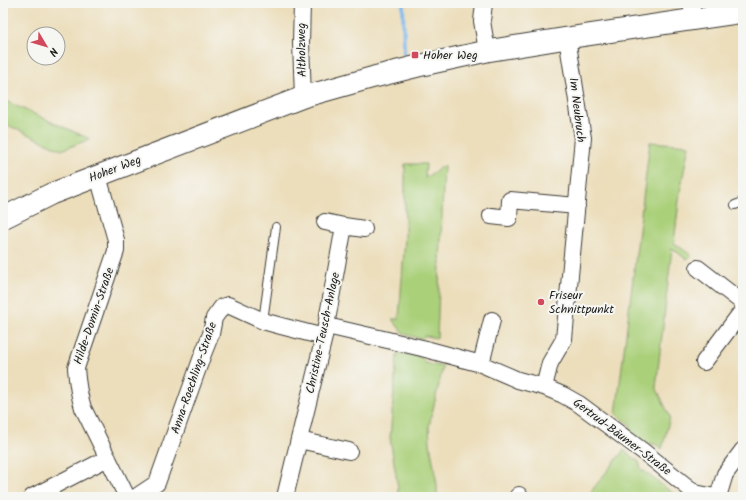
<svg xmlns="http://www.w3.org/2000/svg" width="746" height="500" font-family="Kalam,sans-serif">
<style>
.green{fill:#aad079;stroke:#63764a}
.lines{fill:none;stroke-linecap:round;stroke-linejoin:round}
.stream{stroke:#7bb7ed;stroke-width:4}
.service-casing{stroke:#3b3934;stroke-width:10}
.minor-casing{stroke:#3b3934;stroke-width:18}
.tertiary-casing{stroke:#3b3934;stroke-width:23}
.service{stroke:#fff;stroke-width:8}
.minor{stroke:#fff;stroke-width:16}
.tertiary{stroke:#fff;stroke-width:21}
.poi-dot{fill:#d1495b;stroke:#f6f6f2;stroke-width:1.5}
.labels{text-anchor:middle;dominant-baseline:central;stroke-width:4;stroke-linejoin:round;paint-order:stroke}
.street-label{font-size:12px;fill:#1c1c1c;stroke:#f6f6f2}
.poi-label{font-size:12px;fill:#1c1c1c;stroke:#f6f6f2;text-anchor:start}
</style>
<rect width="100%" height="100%" fill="#f6f6f2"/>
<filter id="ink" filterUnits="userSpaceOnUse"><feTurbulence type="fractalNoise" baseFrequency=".025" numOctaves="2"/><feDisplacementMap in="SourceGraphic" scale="8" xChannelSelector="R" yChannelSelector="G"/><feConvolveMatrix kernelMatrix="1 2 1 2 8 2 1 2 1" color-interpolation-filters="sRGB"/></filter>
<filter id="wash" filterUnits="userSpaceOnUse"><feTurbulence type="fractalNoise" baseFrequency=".012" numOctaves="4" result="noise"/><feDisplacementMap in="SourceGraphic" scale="16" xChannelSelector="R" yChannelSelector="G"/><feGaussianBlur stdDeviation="0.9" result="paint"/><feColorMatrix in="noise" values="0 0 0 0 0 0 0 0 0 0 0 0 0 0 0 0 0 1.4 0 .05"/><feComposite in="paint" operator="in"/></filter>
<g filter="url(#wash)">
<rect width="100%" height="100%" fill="#ecdebb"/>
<path class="green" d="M3 100 90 139 62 150 3 123Z
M650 142 689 145 680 192 674 243 691 255 687 260 672 248 656 387 670 417 662 449 655 444H647L630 431V424L616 414Z
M405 164H426L425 178 444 165 437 338 425 336 421 339 404 334 392 319H399L405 237Z
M400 353 421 357 425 363 443 367 429 426 430 443 437 485V497H397L398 488 390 438 397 355Z
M624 450 639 462 641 469 678 497H593L589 494Z"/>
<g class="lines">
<path class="stream" d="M403 3 404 54"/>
</g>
</g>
<g filter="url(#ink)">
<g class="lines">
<g class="service-casing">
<path id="service" d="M735 205 743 202
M263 321 276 227"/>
</g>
<g class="minor-casing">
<path id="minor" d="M302 3 301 43 303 97
M484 3 482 21 487 51
M691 3 694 19
M98 176 116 240V251L76 368C77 382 79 395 83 408L127 497
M491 216 509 218 510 200 577 206
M344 226 364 229
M698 268 743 303
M327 326 422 348 481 364 518 380 544 387 563 395 579 404 644 452 695 493 715 497
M704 362 743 310
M481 364 492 320
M544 387 550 363 564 339 583 138 567 38
M299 440 349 451
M32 497 108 458
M136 497 157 483 203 354 211 334 214 318 222 307 228 305 263 321 281 326 324 337
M285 497 324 337 344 226 325 222
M517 497 519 495
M718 497 725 474 743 450"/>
</g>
<g class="tertiary-casing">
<path id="tertiary" d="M3 218 51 194 303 97 374 77 418 66 487 51 567 38 743 12"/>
</g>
<use href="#service" class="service"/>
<use href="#minor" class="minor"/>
<use href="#tertiary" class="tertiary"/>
</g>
</g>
<g class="poi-dot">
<rect x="411" y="51" width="8" height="8" rx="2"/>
<circle cx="541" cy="302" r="4"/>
</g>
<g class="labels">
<g class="street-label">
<text transform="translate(302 50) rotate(-91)">Altholzweg</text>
<text transform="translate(577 110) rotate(83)">Im Neubruch</text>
<text transform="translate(115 169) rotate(-21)">Hoher Weg</text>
<text transform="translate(94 316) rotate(-71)">Hilde-Domin-Straße</text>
<text transform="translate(323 333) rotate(-78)">Christine-Teusch-Anlage</text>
<text transform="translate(194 378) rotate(-71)">Anna-Roechling-Straße</text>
<text transform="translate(622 437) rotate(37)">Gertrud-Bäumer-Straße</text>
</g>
<g class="poi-label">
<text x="423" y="55">Hoher Weg</text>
<text x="549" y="295">Friseur<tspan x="549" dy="14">Schnittpunkt</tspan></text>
</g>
</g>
<rect width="746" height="500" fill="none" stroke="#f6f6f2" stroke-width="16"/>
<g transform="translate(46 46) rotate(128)"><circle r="19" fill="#f6f6f2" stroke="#9f9f9c"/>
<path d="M0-3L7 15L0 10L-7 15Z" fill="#d1495b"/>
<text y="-6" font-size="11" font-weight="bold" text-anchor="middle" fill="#1c1c1c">N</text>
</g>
</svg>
